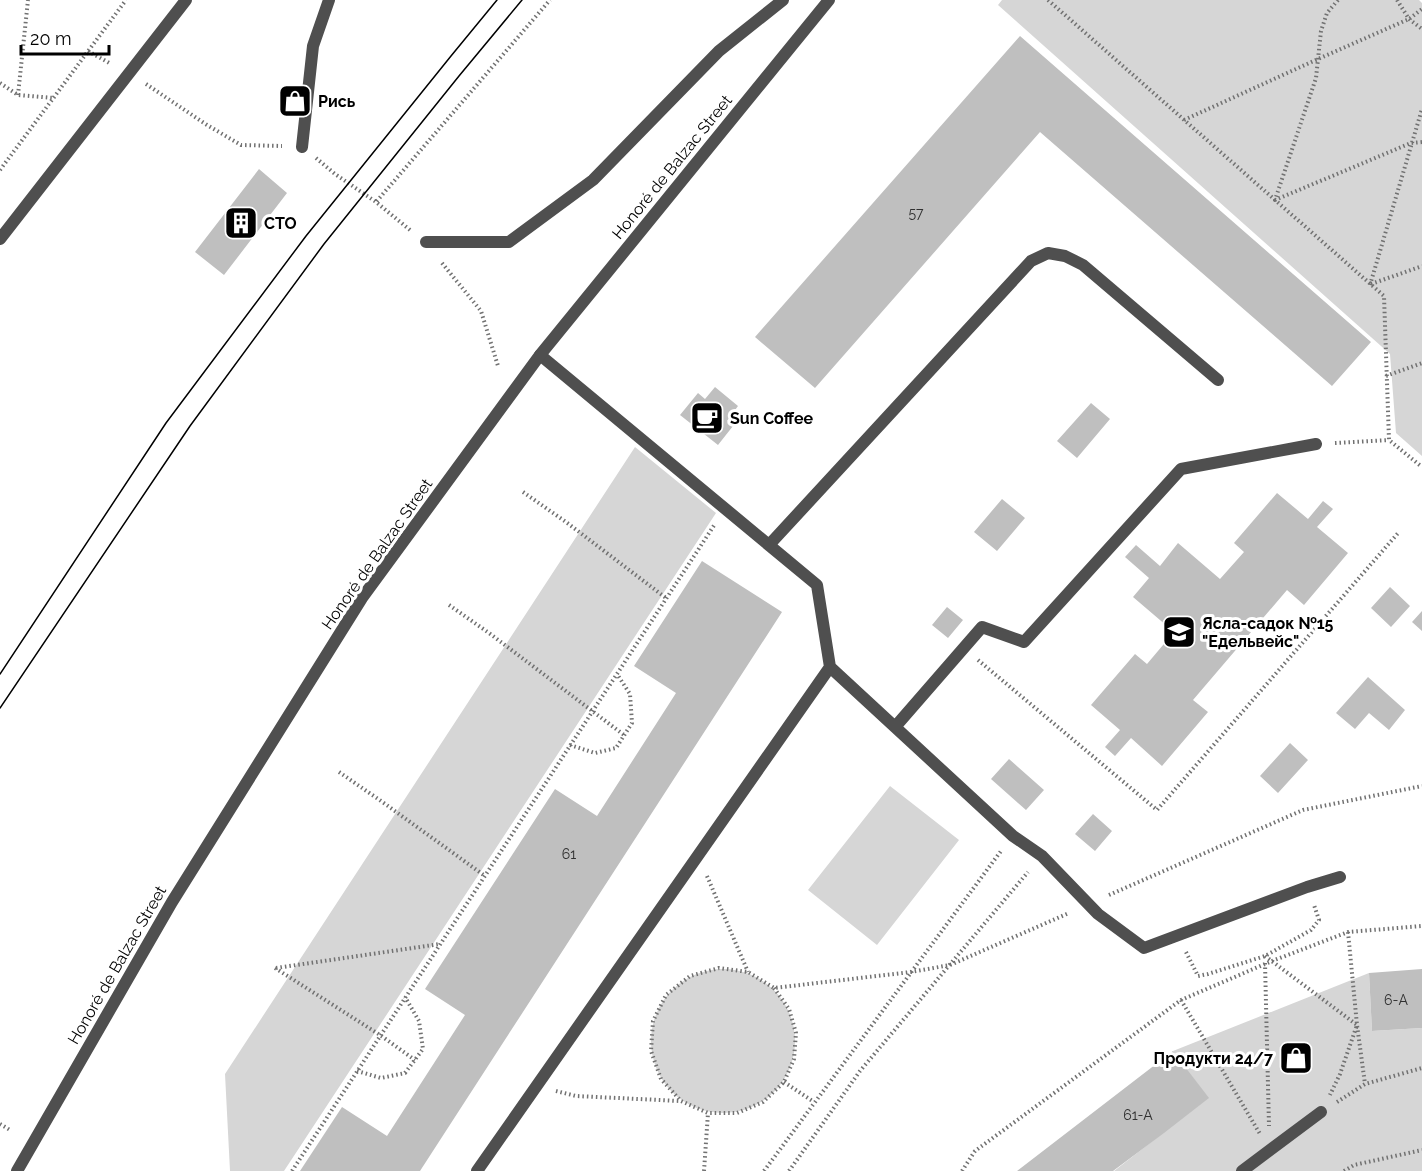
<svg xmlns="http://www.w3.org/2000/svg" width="1422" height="1171" font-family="Raleway,sans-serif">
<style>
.green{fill:#d6d6d6}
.building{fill:#bfbfbf}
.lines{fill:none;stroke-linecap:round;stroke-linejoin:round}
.path{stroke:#717171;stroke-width:4;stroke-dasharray:1.5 3;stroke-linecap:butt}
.service{stroke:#4f4f4f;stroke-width:12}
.tertiary{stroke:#4f4f4f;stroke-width:12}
.tram{stroke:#000;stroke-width:1.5}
.labels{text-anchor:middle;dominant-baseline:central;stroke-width:6;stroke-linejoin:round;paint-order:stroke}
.number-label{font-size:14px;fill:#303030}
.poi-label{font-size:16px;font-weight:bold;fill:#000;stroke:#fff;text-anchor:start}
.street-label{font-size:16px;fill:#000;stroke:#fff}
</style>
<rect width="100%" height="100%" fill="#fff"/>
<path class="green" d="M1002 0H1419L1422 3V456L1396 433 1390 354 998 5Z
M635 447 716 513 284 1171H230L225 1074Z
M890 786 959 840 877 945 808 890Z
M651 1041a72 72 0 1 1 144 0a72 72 0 1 1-144 0Z
M1369 973 1372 1031 1422 1028V1171H1114L1208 1098 1173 1051Z"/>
<path class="building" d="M1020 36 1371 342 1332 386 1040 132 815 388 755 337Z
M259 169 287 193 224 275 195 252Z
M715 387 738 406 727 421 733 426 718 445 680 415 698 393 705 399Z
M1091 403 1110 419 1077 458 1057 441Z
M1277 493 1308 519 1323 501 1333 509 1317 527 1348 553 1304 605 1287 590 1193 700 1208 712 1162 766 1131 738 1115 756 1105 747 1120 730 1091 705 1135 654 1147 664 1174 632 1133 597 1149 578 1125 557 1136 545 1160 566 1178 543 1220 579 1244 552 1234 543Z
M1002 499 1025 518 997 551 974 532Z
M702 561 782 612 420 1171H300L342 1107 387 1136 465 1015 425 989 555 789 597 816 676 693 634 666Z
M1390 587 1410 606 1391 627 1371 608Z
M947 607 963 620 948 638 932 625Z
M1422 611V631L1412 622Z
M1368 677 1405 710 1389 730 1369 713 1355 729 1336 713Z
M1290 743 1308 760 1278 793 1260 776Z
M1009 759 1044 790 1026 810 991 779Z
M1093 814 1112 831 1095 851 1075 834Z
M1422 969V1028L1372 1031 1369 973Z
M1173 1051 1209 1098 1164 1133 1113 1171H1017Z"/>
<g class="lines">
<path class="path" d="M1048 0 1384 296 1389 440 1422 467
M1338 0 1327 13 1321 31 1316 78 1275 200 1411 143 1422 142
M1397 0 1409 19 1422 29
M88 51 111 64
M0 83 18 95 54 98
M146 84 207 125 241 145 282 146
M18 95 28 0
M1184 120 1318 59 1409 19 1422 9
M316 158 335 174 376 202
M0 170 126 0
M410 230 376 202 550 0
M442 263 481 311 498 366
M1371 284 1422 266
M1370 285 1422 109
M1386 376 1422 363
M1335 443 1389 440
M523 492 566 522 666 598
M449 605 489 633 624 735
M978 660 1157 810 1399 532
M570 745 595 753 616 748 632 723 630 694 617 674
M339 772 381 801 485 876
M707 876 748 972
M1109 895 1303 810 1422 786
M1348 932 1357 1025 1365 1084
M1186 952 1198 976 1208 974 1265 956 1311 930 1319 920 1314 905
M1265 956 1357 1025 1340 1074 1330 1095
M1265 963 1269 1126
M275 968 380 1035 415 1060
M276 968 440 944
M774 988 789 1009 796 1033 794 1059 784 1082 763 1102 737 1113H708L681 1101 661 1079 651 1051 653 1021 666 995 690 976 719 968 748 972 774 988 911 972 950 965 1069 913
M1181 1000 1260 1134
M357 1071 381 1078 405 1073 423 1049 419 1021 405 997
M784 1082 814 1102
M556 1091 576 1096 680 1101
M1337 1102 1365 1084 1422 1068
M0 1124 10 1130
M292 1171 715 524
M704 1171 708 1113
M764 1171 1001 851
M789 1171 860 1071 1028 872
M962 1171 975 1151 1181 1000 1272 961 1348 932 1422 926
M1344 1171 1354 1165 1422 1150"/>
<path class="service" d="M302 147 313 46 329 0
M426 242H509L593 180 719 51 783 0
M540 355 817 585 830 667 1013 836 1042 856 1098 914 1144 948 1307 887 1340 877
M769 545 1031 261 1048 253 1065 256 1083 265 1218 380
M895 727 982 627 1024 642 1181 469 1316 444
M477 1171 830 667
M1242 1171 1321 1112"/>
<path class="tertiary" d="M0 239 186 0
M17 1171 172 902 362 598 540 355 829 0"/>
<path class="tram" d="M0 674 166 423 306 236 451 56 497 0
M0 708 190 426 324 244 459 76 522 0"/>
</g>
<defs>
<g id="shop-square" transform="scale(1.725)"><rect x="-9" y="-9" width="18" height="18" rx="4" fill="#000" stroke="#fff"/><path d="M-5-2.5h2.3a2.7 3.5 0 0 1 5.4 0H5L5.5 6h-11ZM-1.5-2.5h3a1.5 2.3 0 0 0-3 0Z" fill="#fff"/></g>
<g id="building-square" transform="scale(1.725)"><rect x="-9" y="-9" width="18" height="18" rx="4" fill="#000" stroke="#fff"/><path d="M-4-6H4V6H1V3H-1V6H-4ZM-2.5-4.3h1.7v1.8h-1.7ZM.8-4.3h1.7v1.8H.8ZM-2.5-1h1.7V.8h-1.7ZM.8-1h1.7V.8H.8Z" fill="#fff"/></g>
<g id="cafe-square" transform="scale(1.725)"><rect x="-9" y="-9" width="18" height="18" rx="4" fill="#000" stroke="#fff"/><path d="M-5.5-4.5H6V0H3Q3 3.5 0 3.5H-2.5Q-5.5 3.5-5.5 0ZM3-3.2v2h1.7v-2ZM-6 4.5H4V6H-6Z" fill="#fff"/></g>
<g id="school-square" transform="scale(1.725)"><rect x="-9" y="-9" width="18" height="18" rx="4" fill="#000" stroke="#fff"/><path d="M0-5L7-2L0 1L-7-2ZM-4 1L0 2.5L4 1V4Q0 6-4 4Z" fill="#fff"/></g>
</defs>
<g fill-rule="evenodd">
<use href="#shop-square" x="295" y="101"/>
<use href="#building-square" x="241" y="223"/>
<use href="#cafe-square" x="707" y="418"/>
<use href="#school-square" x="1179" y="632"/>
<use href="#shop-square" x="1296" y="1058"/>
</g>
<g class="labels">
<g class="number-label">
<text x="916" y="213">57</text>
<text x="569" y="854">61</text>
<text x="1396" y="1000">6-А</text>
<text x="1138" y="1115">61-А</text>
</g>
<g class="poi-label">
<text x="318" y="101">Рись</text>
<text x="264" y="223">СТО</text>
<text x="730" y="418">Sun Coffee</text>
<text x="1202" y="623">Ясла-садок №15<tspan x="1202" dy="18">"Едельвейс"</tspan></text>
<text x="1273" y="1058" text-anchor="end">Продукти 24/7</text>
</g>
<g class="street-label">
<text transform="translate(672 167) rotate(-51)">Honoré de Balzac Street</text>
<text transform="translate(377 554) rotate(-55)">Honoré de Balzac Street</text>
<text transform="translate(117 965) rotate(-60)">Honoré de Balzac Street</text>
</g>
</g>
<path d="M21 45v9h88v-9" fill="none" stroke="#000000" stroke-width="3"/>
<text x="30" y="45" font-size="18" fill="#000000" stroke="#ffffff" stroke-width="4.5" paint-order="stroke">20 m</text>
</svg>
